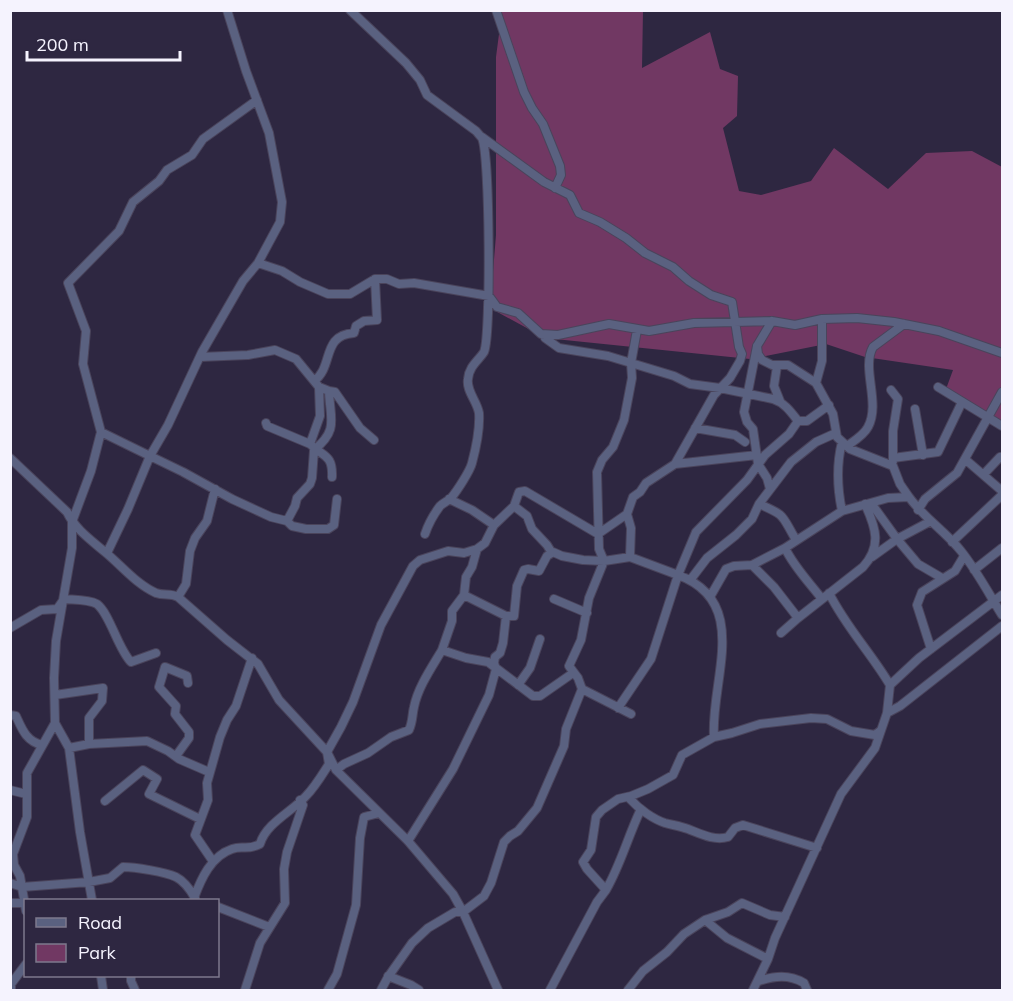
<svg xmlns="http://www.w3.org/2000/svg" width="1013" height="1001" font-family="Mulish,sans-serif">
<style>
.green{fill:#713863}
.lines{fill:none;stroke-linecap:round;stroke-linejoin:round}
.minor-casing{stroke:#4a445b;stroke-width:10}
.minor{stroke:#5a6180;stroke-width:8}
</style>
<rect width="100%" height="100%" fill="#2e2741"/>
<path class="green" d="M502 11H643L642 68 710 32 720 69 738 76 737 116 723 128 739 191 761 195 811 181 834 148 888 189 926 153 972 151 1002 167V422L946 389 953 370 865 357 826 344 750 359 545 338 490 308 496 235V57Z"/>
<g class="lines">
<g class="minor-casing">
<path id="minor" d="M227 10 246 71 269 133 282 202 280 222 258 263 243 281 202 352 168 425 150 456 183 472 232 499 271 517 287 521 292 526 306 529H328L334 525 337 499
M350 10 406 63 420 80 427 95 476 131C477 132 481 137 482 138 490 155 491 336 484 352 479 360 469 366 468 379 466 391 477 401 479 413 480 428 476 448 472 463 470 471 457 491 451 498 448 501 443 503 440 506 434 514 428 525 425 534
M496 10 524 92 532 108 543 124 560 166 561 175 555 188
M258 263 282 271 300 282 328 294H350L375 279H387L399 284 414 283 489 296 497 307 518 313 541 334 558 335 609 324 649 331 694 323 772 321 795 325 822 319 857 318 894 322 939 331 1002 353
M757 346 758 354 762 360 772 365H788L816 383 833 414 837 437 850 449 893 466 900 484 909 497
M200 357 248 355 275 350 296 359 319 387 320 416 310 444C323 457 333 454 332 477
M777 366 774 386 780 401
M314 381C334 367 321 335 354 333L356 326 364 321 377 320 375 279
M816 383 822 361V319
M938 387 1002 426
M891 390 898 399 893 431V461
M329 391 335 392 360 428 374 440
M915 409 923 455
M798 421H807L829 405
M266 423 267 426 310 444
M695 428 735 435 745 442
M101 432 150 456 128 509 107 553
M842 442C836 466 837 487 842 511
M847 446C854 441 864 435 868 427 881 403 861 368 873 347L904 324
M10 458 67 512C75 529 91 540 105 552 122 566 136 584 156 593 164 596 170 593 178 597L227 640 258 664 279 700 327 752 336 770 408 841 453 894 463 912 498 990
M893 458 938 452 962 402
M966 460 1002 491
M675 464 757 455
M984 474 1000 457
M770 489 767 478 758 464 753 429 747 422 744 412 757 346 772 321
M449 499 472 510 494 525
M871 503 897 539 918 564 942 578
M759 504C787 516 781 515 796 540
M514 506 527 516 532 529 547 545 552 553
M918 510 925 499 957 473 1002 392
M627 514 631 528 630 557
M287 521 295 506 297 498 310 484 312 478 314 450C339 430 330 419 329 391L319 387
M952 542 1002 495
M785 548C794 567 809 582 822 599
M872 557 897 539 931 521
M752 565 774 587 798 618 781 633
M974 570 1002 548
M691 579 707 558 736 535 752 519 759 504 791 462 816 442 836 433
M829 593C846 627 871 653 890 685
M464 595 506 616
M178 597 186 584 190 551 195 538 207 521 215 489
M710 597 726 569 734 566 752 565 785 548 842 511 888 498 909 497C924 518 945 531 961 551 977 571 989 594 1002 615
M554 599 587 613
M798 618 863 567C882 546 876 528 865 504
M10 628 41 610 57 609 64 599C73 600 88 599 97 604 110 614 118 649 131 662L156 653
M931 649 917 605 922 592 955 571 964 556
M442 650 452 621V611L464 595 466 577 472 567 477 549 485 543 494 525 514 506 519 492 525 491 598 534 627 514 633 497 640 492 646 483 675 464 714 395 730 378 740 361 742 354 739 347 732 302 711 295 689 281 673 267 645 253 626 238 600 222 579 213 570 195 544 182 482 137
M518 685 530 668 540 639
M582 689 631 714
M55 695 103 688 102 701 89 718V744
M618 708 651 659 678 575C752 602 710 681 714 737
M887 713 900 706 1002 626
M10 715 16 716C22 729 26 741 42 745
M69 748 89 744 147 741 168 751 179 759 209 772
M176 756 189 738V732L175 714 176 706 159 687 165 667 187 676 188 683
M336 770 344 764 368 753 391 737 409 730C413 721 412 715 414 707 418 687 432 667 442 650L466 658 488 662 533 696H540L573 673
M10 790 26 794
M631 796 630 799C639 809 653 819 665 823 672 825 680 826 688 829 701 834 714 841 728 837L735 828 743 825 817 848
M105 801 143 770 157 779 149 794 200 819
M408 841 453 769 489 695 496 669 494 663 495 657 500 653 503 643 506 616H514L517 586 524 570 528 569 539 571 547 556 553 552 562 556 583 560 604 561 630 557 678 575 696 532 747 480 765 455 789 434 798 421C791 412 785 403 773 399L720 388 690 384 674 376 608 356 559 348 545 338
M212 860 195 835 208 800 207 783 220 737 227 720 236 706 252 658
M10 883 22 887 89 882 110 878 123 867C135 867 165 872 176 877 184 881 191 891 195 898
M606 890C621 864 628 836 641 809
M92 900 80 832 69 748 55 723 54 678 56 641 72 548V522L91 471 101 432 83 364 86 331 68 283 119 231 133 202 159 181 167 170 192 155 203 139 257 100
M195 900 194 898C201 879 211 856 232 849 243 845 247 851 260 844 266 823 293 811 306 796 315 787 322 775 329 764L327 752 341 727 353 702 381 625 413 566 420 560 448 551 464 553 477 549
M10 903H23
M218 907 269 927
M26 911 20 876 14 865 13 854 27 817V773L55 723
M705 920 727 938 768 959
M101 976 103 990
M131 976V981L135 990
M388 976 411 985 419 990
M759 981C774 976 789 974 804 983L807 990
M11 990V984L26 964
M245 990 260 943 285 903 284 869 287 852 303 805 300 800
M328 990 337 974 356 905 360 838 364 817 379 813
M381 990 388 977 412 943 428 928 455 912H463L484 896 491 883 504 842 510 836 518 831 537 808 564 746 566 729 582 689 578 678 569 666 581 640 589 598 604 561 599 549 597 472 602 460 613 447 624 420 632 378 631 363 637 330
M550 990 597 902 606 890 587 869 583 862 591 850 596 817 602 810 618 799 631 796 648 789 673 775 682 755 714 737 732 733 760 724 811 718 827 719 851 731 875 735 880 731
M628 990 643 971 667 952 684 934 705 920 728 912 742 903 770 915 785 917
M753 990 768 959 775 938 841 794 875 748 887 713 890 685 919 658 1002 595"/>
</g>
<use href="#minor" class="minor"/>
</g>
<rect width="1013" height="1001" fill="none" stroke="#f5f3fe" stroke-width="24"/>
<rect x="24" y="899" width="195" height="78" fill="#2e2741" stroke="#7e798d" stroke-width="1.5"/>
<rect x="36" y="918" width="30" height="9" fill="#5a6180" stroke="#7e798d" stroke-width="1.5"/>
<text x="78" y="929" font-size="18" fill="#f5f3fe">Road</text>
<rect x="36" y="944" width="30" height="18" fill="#713863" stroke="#7e798d" stroke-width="1.5"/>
<text x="78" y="959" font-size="18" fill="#f5f3fe">Park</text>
<path d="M27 51v9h153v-9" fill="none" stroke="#f5f3fe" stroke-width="3"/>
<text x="36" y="51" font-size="18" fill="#f5f3fe" stroke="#2e2741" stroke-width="4.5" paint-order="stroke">200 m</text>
</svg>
